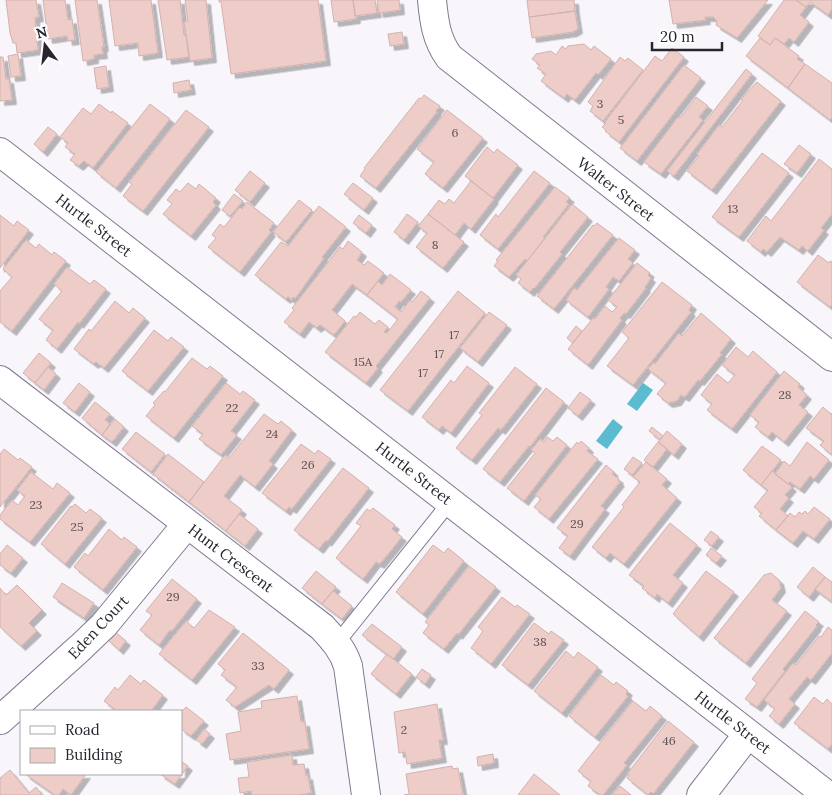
<svg xmlns="http://www.w3.org/2000/svg" width="832" height="795" font-family="Lora,serif">
<style>
.water{fill:#5bbbd0}
.building{fill:#eeccc7;stroke:#d3b2ae;filter:url(#shadow)}
.lines{fill:none;stroke-linecap:round;stroke-linejoin:round}
.service-casing{stroke:#827891;stroke-width:16}
.minor-casing{stroke:#827891;stroke-width:30}
.service{stroke:#fff;stroke-width:14}
.minor{stroke:#fff;stroke-width:28}
.labels{text-anchor:middle;dominant-baseline:central;stroke-width:5;stroke-linejoin:round;paint-order:stroke}
.number-label{font-size:12px;fill:#5a4f55}
.street-label{font-size:15px;fill:#29252f;stroke:#fff}
</style>
<defs>
<filter id="shadow"><feDropShadow dx="4.5" dy="4.5" stdDeviation="0" flood-color="#0004"/></filter>
</defs>
<rect width="100%" height="100%" fill="#f8f6fb"/>
<path class="water" d="M643 383 653 390 637 411 627 404Z
M613 419 623 427 607 449 596 441Z"/>
<path class="building" d="M6 0H36L39 17 35 18 38 50 17 53 16 43H13L10 33Z
M43 0H65L68 20 72 19 75 40 68 41 67 36 48 39Z
M75 0H97L104 47H102L103 54 94 55V59L83 61Z
M109 0H151L158 53 139 56 138 43 115 46Z
M158 0H180L184 35H186L189 57 167 60Z
M185 0H206L212 58 190 61 184 22 188 21Z
M219 0H318L326 61 231 74 221 2H219Z
M331 0H353L356 19 334 22Z
M353 0H375L377 13 355 16Z
M377 0H399L400 10 379 13Z
M527 0H574L575 11 529 17Z
M669 0H768L737 38 716 25 717 21 713 17H705L706 20 673 24Z
M784 0H796L806 7 800 15 809 22 794 42 789 38 784 44 775 38 770 45 758 36Z
M796 0H832V9L828 15 810 2 806 7Z
M575 11 578 29 573 32 532 38 529 17Z
M402 32 404 44 390 46 388 34Z
M760 38 770 45 775 38 799 56 797 59 805 64 788 88 746 56Z
M584 44 591 50 594 46 611 59 598 75 596 73 575 100 567 94 564 98 541 81 546 74 537 68 540 65 532 59 536 54 551 51 556 55 562 46 566 49 568 46Z
M672 48 684 57 619 142 605 131 606 130 602 127 606 123 605 122 655 56 662 61Z
M18 54 21 76 11 77 8 56Z
M0 57H3L6 79H9L12 100 0 101Z
M620 57 625 61 628 58 643 70 603 121 590 111 593 106 588 102Z
M805 64 832 83V117L830 120 788 88Z
M684 65 701 78 637 161 620 148Z
M106 66 109 87 97 89 94 68Z
M746 69 752 74 674 176 667 171Z
M189 80 191 90 174 93 173 83Z
M757 82 781 101 712 190 687 171 699 156 697 154 719 125 722 127 743 100 741 99Z
M424 95 440 106 436 111 437 112 376 188 360 176 365 169 364 168 419 98 421 99Z
M696 97 708 106 699 117 703 120 661 174 644 162 678 117 680 118Z
M99 104 111 113 112 111 128 123 93 168 84 161 79 166 70 160 75 154 65 147 68 143 60 137 83 108 91 114Z
M150 104 170 119 116 188 96 172Z
M186 110 209 127 143 211 123 196 132 184 129 182Z
M447 110 483 138 443 188 425 174 434 162 417 149Z
M48 127 57 134 43 152 34 144Z
M799 145 811 154 797 173 784 164Z
M487 147 494 153 497 149 518 165 493 198 465 176Z
M762 153 789 173 739 237 712 217Z
M819 159 832 169V214L821 228 824 230 808 251 802 246 799 250 780 237 767 252 763 249 761 252 747 241 766 216 771 221Z
M250 171 265 183 250 202 235 190Z
M534 171 550 183 498 249 480 235 496 214 498 217Z
M471 181 494 199 471 229 464 223 455 235 428 214 439 200 445 204 449 199 454 203Z
M188 183 196 189 199 184 216 198 213 202 216 205 191 236 163 214 172 204 167 200 176 189 180 192Z
M353 183 373 198 364 210 344 194Z
M555 187 570 198 566 202 569 204 543 237 545 238 527 261 525 259 509 277 494 266 498 261 496 260Z
M234 194 243 201 230 216 222 210Z
M299 200 312 210 286 242 273 232Z
M247 202 274 223 269 230 271 232 240 272 208 247 216 238 212 235 220 224 224 227 240 207 242 209Z
M572 204 588 217 560 252 562 254 534 289 533 288 530 292 518 283 521 279 516 275Z
M319 206 346 227 322 257 324 258 295 299 293 297 292 300 288 297 286 299 255 275 281 242 288 246Z
M407 214 418 222 404 240 394 232Z
M428 214 464 242 443 268 416 247 427 233 418 226Z
M0 215 14 226 17 221 29 230 0 268Z
M359 215 372 225 366 233 353 223Z
M597 223 613 235 554 309 537 296 593 225 594 226Z
M619 238 635 250 628 259 633 263 619 281 613 277 606 287 609 289 588 317 566 300 574 288 577 290Z
M26 240 36 248 39 244 52 255 54 252 66 261 12 331 0 322V291L12 277 3 269Z
M348 241 362 252 357 260 364 265 368 261 384 273 367 295 352 284 332 310 345 321 334 335 320 325 317 328 309 322 300 334 284 322 294 310 292 308 340 247 343 249Z
M818 255 829 263 830 261 832 262V305L830 307 797 282Z
M637 263 650 273 648 275 651 278 645 287 646 288 626 314 624 313 620 318 622 320 588 365 568 349 593 318 595 319 605 306 612 312 617 307 608 300Z
M67 267 90 284 94 280 106 289 79 324 78 322 57 349 46 340 53 330 39 319 62 291 54 284Z
M390 274 411 290 401 302 399 301 395 307 401 312 410 300 412 302 421 291 430 298 376 366 378 368 366 383 325 352 354 316 356 317 360 312 375 324 379 320 388 327 384 332 387 333 398 319 367 295 378 281 382 285Z
M662 282 692 305 689 310 691 312 633 385 607 366 629 338 622 332Z
M458 291 485 313 408 411 380 390Z
M115 301 129 313 133 308 145 318 104 368 96 362 94 364 74 349 89 329 91 331Z
M489 312 507 325 478 362 460 348Z
M701 313 731 339 720 353 722 354 700 381 698 380 685 397 681 395 677 401 668 403 657 394 666 383 648 369 654 362 655 364 679 333 682 336Z
M576 326 582 331 573 343 567 338Z
M154 330 168 341 171 337 184 347 148 391 122 371Z
M736 347 748 357 753 351 777 372 732 429 707 410 712 404 701 395 717 374 728 383 735 375 722 365Z
M39 353 51 363 35 383 23 373Z
M192 358 207 369 210 366 223 376 174 438 146 416 155 405 153 403 164 391 165 392Z
M467 366 489 383 451 433 442 426 439 430 422 417 451 380 454 383Z
M48 367 56 374 44 390 35 383Z
M515 367 537 384 501 430 498 428 472 460 456 448 482 415 479 413Z
M784 371 800 384 798 387 807 395 799 405 808 412 784 442 772 432 768 437 755 427 759 422 750 415Z
M79 383 90 392 75 412 63 403Z
M226 383 240 394 243 391 255 400 231 431 237 435 221 455 199 439 203 434 192 426Z
M546 388 564 402 530 447 529 446 500 482 483 469Z
M580 392 591 400 578 416 568 408Z
M95 402 110 414 105 420 110 424 102 435 82 418Z
M823 407 831 414 832 413V455L820 445 824 441 806 428Z
M264 414 278 424 281 421 292 430 269 461 273 464 255 487 240 475 224 496 242 510 226 531 189 502 225 455 229 458Z
M115 419 124 427 112 442 102 435Z
M652 427 663 436 660 440 649 431Z
M667 431 682 444 674 455 658 442Z
M136 432 165 454 151 472 122 449Z
M547 437 553 441 557 437 567 445 524 501 507 488 535 453 531 450 540 439 544 442Z
M581 441 589 448 587 451 598 459 549 519 534 507 541 499 535 495 577 442 579 444Z
M658 442 667 449 653 467 644 460Z
M807 442 829 460 814 479 810 476 800 489 790 482 788 484 775 474 784 461 790 466Z
M301 444 315 454 318 450 331 459 292 509 289 507 286 511 262 493Z
M762 446 781 460 761 485 743 470Z
M4 449 18 460 20 458 32 467 0 507V454Z
M168 454 204 482 189 502 153 474Z
M633 457 642 463 632 475 624 469Z
M646 462 667 479 662 485 677 498 624 564 610 553 606 558 592 547 624 507 622 505 640 482 633 477Z
M606 465 614 472 612 474 619 479 618 481 620 482 601 506 605 509 570 556 559 548 568 536 557 528Z
M343 468 369 488 327 542 326 540 319 549 294 530Z
M772 471 792 487 785 495 789 498 780 509 788 516 776 530 759 516 762 513 754 507 768 490 761 485Z
M31 472 53 489 57 483 70 493 30 542 0 519V515L12 500 18 505 25 496 17 490Z
M75 504 86 513 90 509 102 518 65 564 41 544 71 506 72 507Z
M814 507 830 519 814 539 803 531 793 543 776 530 790 513 795 517 799 512 802 514 805 511 808 514Z
M373 508 395 525 392 529 402 537 380 564 376 562 363 579 336 558 361 526 356 523 367 509 370 511Z
M239 514 258 529 245 546 226 531Z
M670 523 697 545 673 575 683 583 668 603 657 594 655 598 642 588 644 586 629 575Z
M109 529 122 540 124 537 137 547 103 590 74 567 85 553 88 556Z
M711 531 719 537 712 546 704 540Z
M7 545 23 558 11 573 0 565V554Z
M433 545 444 553 448 548 464 561 423 614 396 592Z
M711 548 722 556 716 563 706 555Z
M469 566 496 587 458 635 457 633 444 649 423 633 429 625 425 622Z
M813 567 825 577 809 597 797 587Z
M316 571 336 587 322 604 302 588Z
M706 571 734 592 699 637 673 614Z
M771 573 779 580 781 588 772 600 787 611 746 663 714 638 764 575Z
M825 577 832 582V602L815 589Z
M172 579 197 599 172 631 170 630 159 645 140 630 152 615 146 611Z
M62 583 94 603 84 618 53 597Z
M17 585 42 610 29 623 37 631 21 646 0 627V588L6 595Z
M333 591 352 606 342 619 322 604Z
M502 597 515 607 517 605 530 614 491 664 471 648 483 631 478 627Z
M209 610 235 627 192 680 159 654 186 621 194 628Z
M805 611 819 622 816 625 817 626 783 669 785 671 757 707 745 699 757 683 752 679Z
M534 623 549 634 551 631 564 640 528 685 502 665Z
M372 624 402 647 393 659 362 635Z
M828 627 832 630V653L811 680 807 677 789 699 795 704 779 724 769 716 775 709 764 700 793 663 796 665 819 636 821 637Z
M114 631 126 641 119 650 107 639Z
M243 633 289 670 274 689 269 685 235 707 226 700 237 687 221 675 225 670 218 664Z
M566 651 574 658 578 652 598 667 562 713 534 691Z
M387 654 412 674 396 694 371 674Z
M422 669 431 675 425 684 416 677Z
M130 675 141 684 144 680 163 695 151 711H117L104 701 115 687 118 690Z
M601 675 614 685 616 682 628 691 626 694 628 696 595 737 569 716Z
M297 696 301 722H305L309 749 230 760 226 734 241 731 238 712 262 708 261 701Z
M814 697 823 704 827 699 832 704V744L828 749 794 723Z
M633 701 646 711 650 706 662 716 624 763 627 765 603 795H600L588 786 591 781 578 771Z
M437 704 443 740H439L442 758 407 764 405 752 399 753 394 712Z
M186 707 204 721 191 736 181 729V712Z
M668 721 694 742 653 794 651 792 648 795 627 778 629 775 627 774Z
M204 729 210 734 202 744 196 740Z
M493 754 494 763 478 766 477 757Z
M292 755 293 765 304 764 306 776 308 775 311 793 299 795H252L251 791 240 793 238 778 249 777 247 762Z
M181 761 188 766 175 784 160 774H181Z
M452 766 453 769 458 768 463 795H404L409 794 406 774Z
M10 770 29 793 36 787 42 795H0V778Z
M25 774H86L71 795 63 789 59 795H55Z
M534 774 560 795H518Z
M620 786 631 795H612Z"/>
<g class="lines">
<g class="service-casing">
<path id="service" d="M337 643 450 502"/>
</g>
<g class="minor-casing">
<path id="minor" d="M432 0C434 21 436 39 449 57L832 357
M0 152 827 795
M0 380 322 627C334 640 343 650 348 666L366 795
M0 720 81 647 104 625 187 524
M701 795 748 734"/>
</g>
<use href="#service" class="service"/>
<use href="#minor" class="minor"/>
</g>
<g class="labels">
<g class="number-label">
<text x="600" y="103">3</text>
<text x="621" y="119">5</text>
<text x="455" y="132">6</text>
<text x="733" y="208">13</text>
<text x="435" y="244">8</text>
<text x="454" y="334">17</text>
<text x="439" y="353">17</text>
<text x="363" y="361">15A</text>
<text x="423" y="372">17</text>
<text x="785" y="394">28</text>
<text x="232" y="407">22</text>
<text x="272" y="433">24</text>
<text x="308" y="464">26</text>
<text x="36" y="504">23</text>
<text x="577" y="523">29</text>
<text x="77" y="526">25</text>
<text x="173" y="596">29</text>
<text x="540" y="641">38</text>
<text x="258" y="665">33</text>
<text x="404" y="729">2</text>
<text x="669" y="740">46</text>
</g>
<g class="street-label">
<text transform="translate(616 189) rotate(38)">Walter Street</text>
<text transform="translate(94 225) rotate(38)">Hurtle Street</text>
<text transform="translate(414 473) rotate(38)">Hurtle Street</text>
<text transform="translate(231 558) rotate(37)">Hunt Crescent</text>
<text transform="translate(98 627) rotate(-47)">Eden Court</text>
<text transform="translate(733 722) rotate(38)">Hurtle Street</text>
</g>
</g>
<rect x="20" y="710" width="162" height="65" fill="#ffffff" stroke="#a9a8ac"/>
<rect x="30" y="726" width="25" height="8" fill="#ffffff" stroke="#a9a8ac"/>
<text x="65" y="735" font-size="15" fill="#29252f">Road</text>
<rect x="30" y="748" width="25" height="15" fill="#eeccc7" stroke="#a9a8ac"/>
<text x="65" y="760" font-size="15" fill="#29252f">Building</text>
<g transform="translate(45 45) rotate(345)" stroke="#ffffff" stroke-width="4" paint-order="stroke">
<path d="M0-4L9 19L0 12L-9 19Z" fill="#29252f"/>
<text y="-8" font-size="14" font-weight="bold" text-anchor="middle" fill="#29252f">N</text>
</g>
<path d="M652 42v8h70v-8" fill="none" stroke="#29252f" stroke-width="2.5"/>
<text x="660" y="42" font-size="15" fill="#29252f" stroke="#ffffff" stroke-width="4" paint-order="stroke">20 m</text>
</svg>
